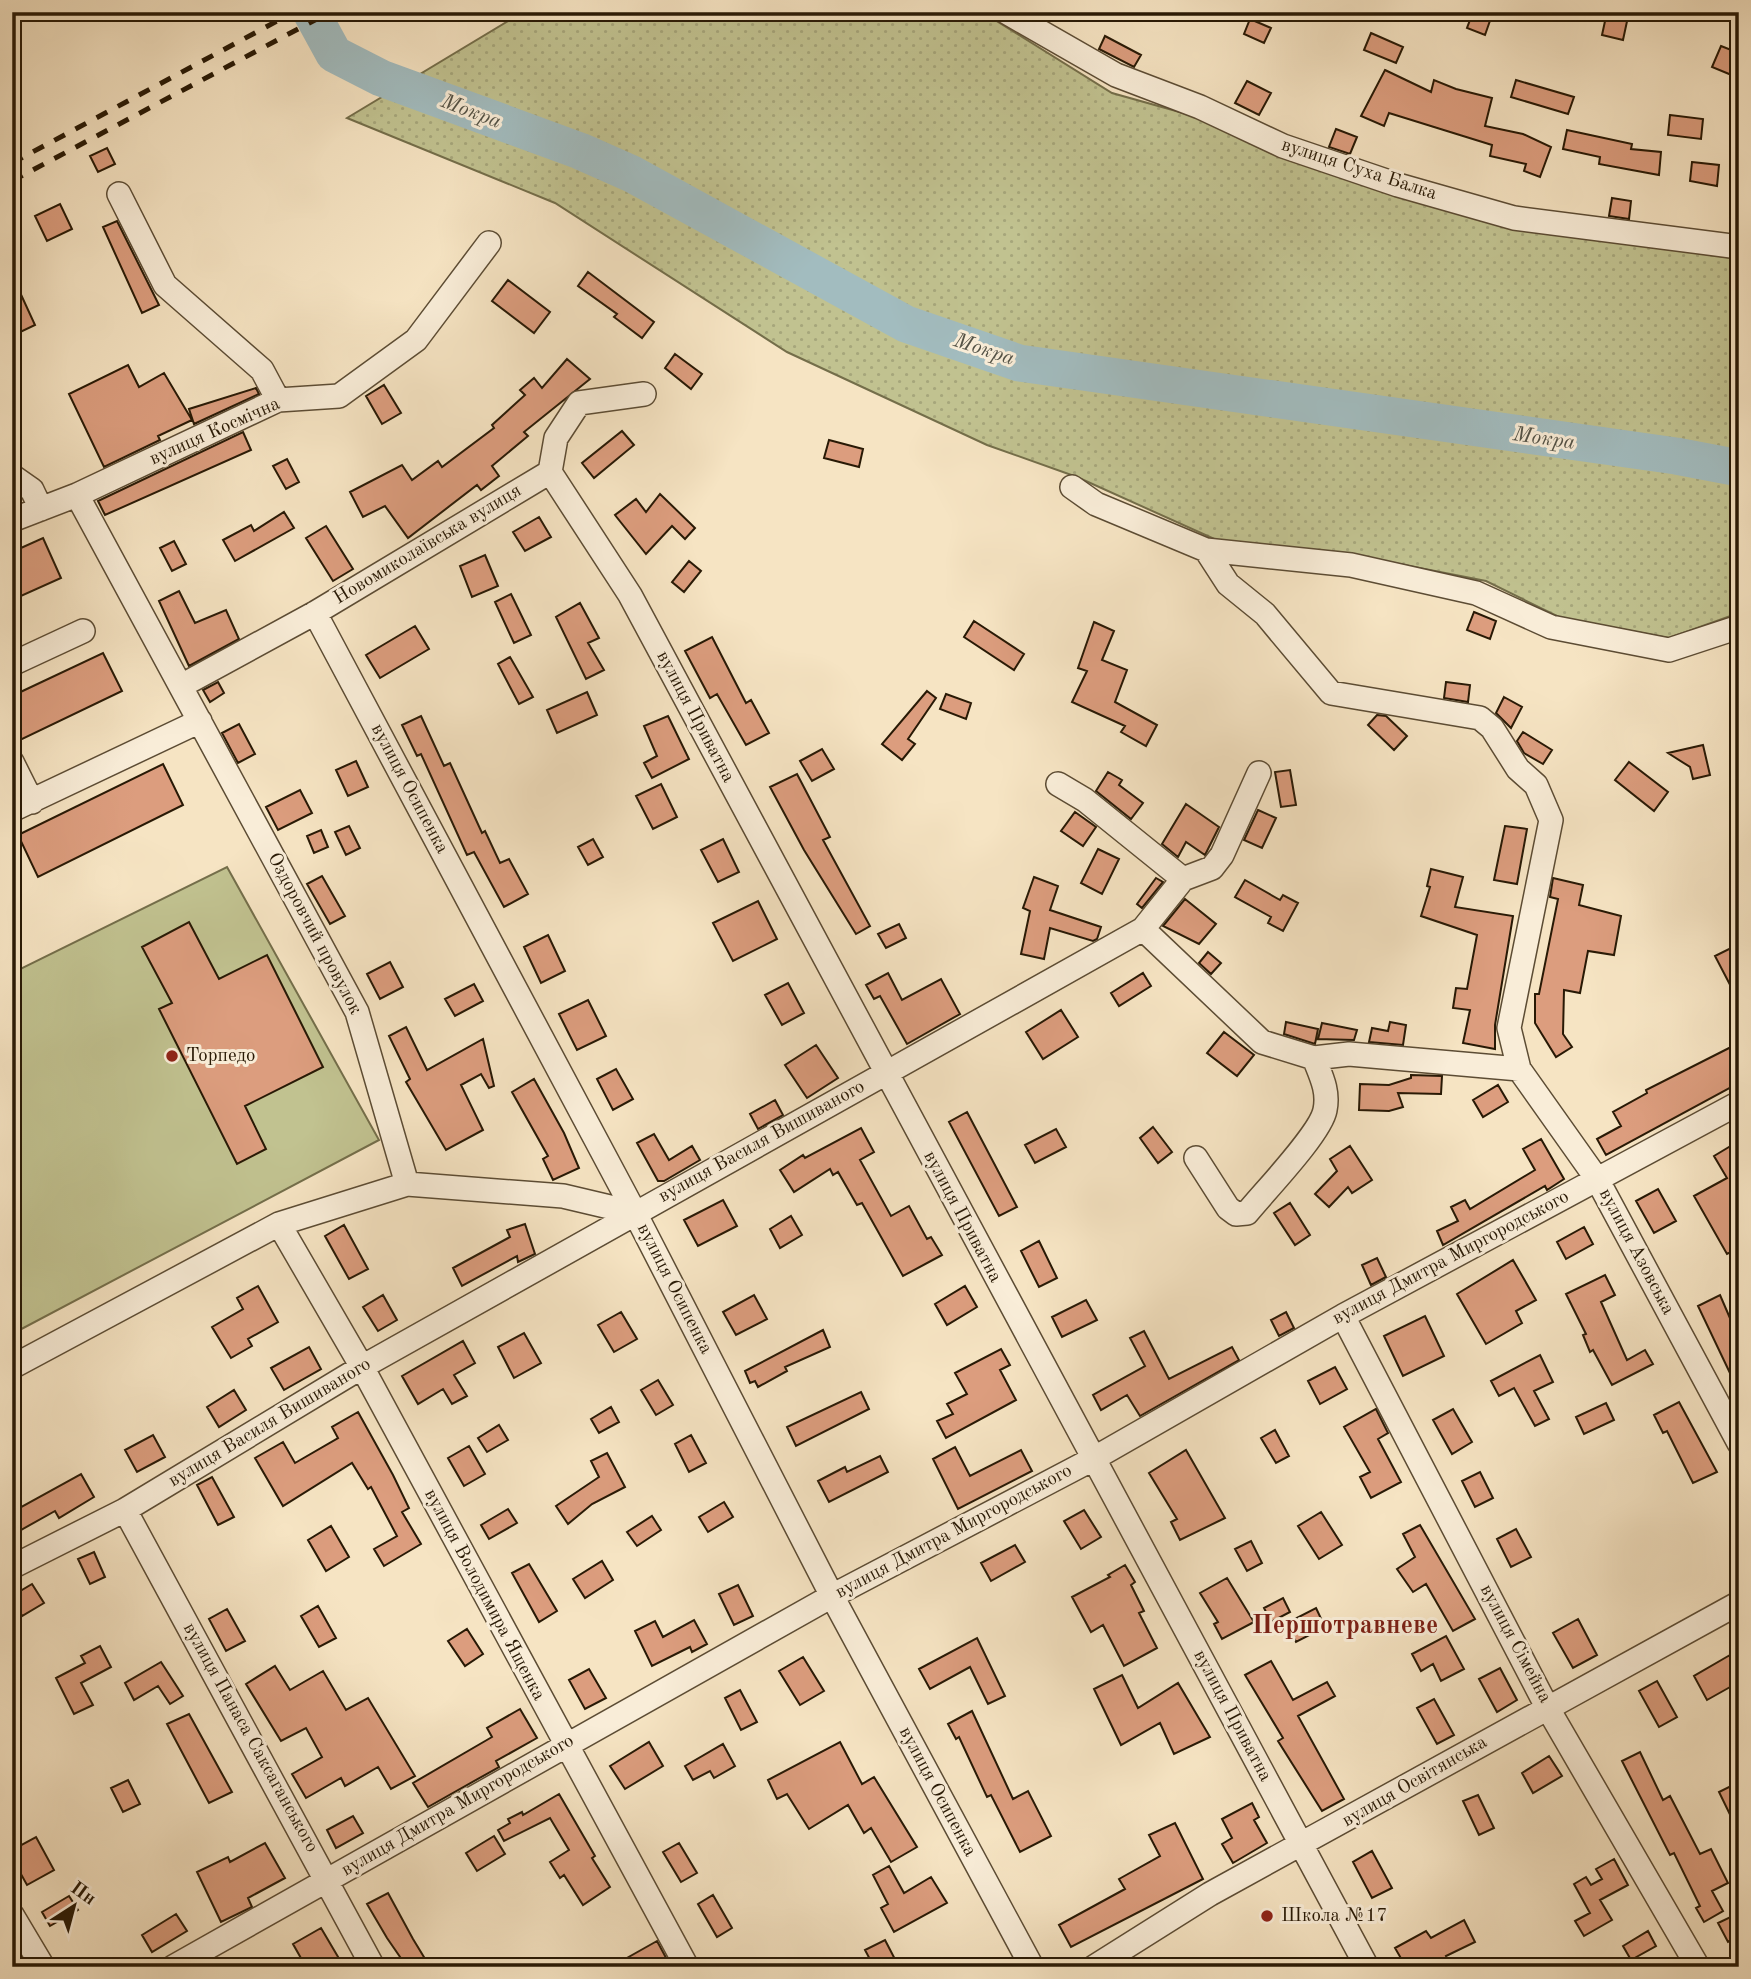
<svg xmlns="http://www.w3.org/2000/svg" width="1751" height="1979" font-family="'Old Standard TT',serif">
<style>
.grass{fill:url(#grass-dots);stroke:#746e4a;stroke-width:2}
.park{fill:#c1c290;stroke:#746e4a;stroke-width:2}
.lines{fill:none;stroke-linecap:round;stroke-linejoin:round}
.river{stroke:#a2bcbf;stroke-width:37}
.building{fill:#dc9d7e;stroke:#281905;stroke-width:2}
.minor-casing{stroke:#5c4c34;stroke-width:26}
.minor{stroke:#f9edd8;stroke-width:23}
.rail{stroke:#281905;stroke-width:5;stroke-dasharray:12 12;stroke-linecap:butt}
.poi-dot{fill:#8f2418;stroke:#f9edd8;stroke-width:2.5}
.labels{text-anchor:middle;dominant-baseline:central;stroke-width:6;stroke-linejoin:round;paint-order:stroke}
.street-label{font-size:19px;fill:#281905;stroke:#f9edd8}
.poi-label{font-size:19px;fill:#281905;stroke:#f9edd8;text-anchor:start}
.water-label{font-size:21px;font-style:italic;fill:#535246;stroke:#f9edd8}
.district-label{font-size:26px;font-weight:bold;fill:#7a1f14;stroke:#f9edd8}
</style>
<defs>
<pattern id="grass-dots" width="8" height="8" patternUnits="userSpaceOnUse" patternTransform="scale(1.75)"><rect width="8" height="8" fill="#c1c290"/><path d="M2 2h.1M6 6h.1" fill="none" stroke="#a6a67b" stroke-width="1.8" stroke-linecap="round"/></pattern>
</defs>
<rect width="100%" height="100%" fill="#f6e4c3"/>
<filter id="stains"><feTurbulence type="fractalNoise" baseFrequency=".00286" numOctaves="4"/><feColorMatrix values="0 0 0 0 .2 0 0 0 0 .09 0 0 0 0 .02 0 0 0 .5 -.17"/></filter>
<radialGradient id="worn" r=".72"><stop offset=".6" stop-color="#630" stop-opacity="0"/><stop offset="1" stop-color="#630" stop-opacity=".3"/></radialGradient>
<path class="grass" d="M523 12H982L1112 93 1201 118 1513 226 1739 259V613L1669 638 1561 618 1486 581 1348 554 1221 542 1077 477 987 445 787 352 555 203 347 118Z"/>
<path class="park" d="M227 867 379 1140 12 1334V973Z"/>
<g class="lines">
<path class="river" d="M311 12 334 54 381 78 580 151 632 174 906 324 1019 363 1676 456 1739 468"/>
</g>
<path class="building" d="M1473 12H1493L1485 35 1467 28Z
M1607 12H1629L1623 40 1602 35Z
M1250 19 1271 28 1264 43 1244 34Z
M1371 33 1403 47 1396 63 1364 50Z
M1105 36 1141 55 1134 67 1099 49Z
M1721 46 1739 53 1734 76 1712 67Z
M1385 70 1431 92 1434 80 1456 89 1492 98 1485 126 1523 134 1551 147 1540 177 1524 171 1526 164 1490 156 1492 145 1389 113 1384 126 1361 116Z
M1516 80 1574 97 1568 114 1511 97Z
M1247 81 1271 93 1259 115 1235 103Z
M1670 115 1703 119 1701 139 1668 135Z
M1336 129 1357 137 1350 154 1329 147Z
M1567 130 1632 144 1631 149 1661 152 1659 175 1599 164 1600 157 1563 149Z
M107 148 115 164 98 172 90 156Z
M1692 162 1719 165 1717 186 1690 181Z
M1612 198 1631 201 1629 219 1609 216Z
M60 204 72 229 47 241 35 216Z
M117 221 159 305 142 313 103 227Z
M588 272 654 322 642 338 614 317 617 314 578 286Z
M12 275 35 325 12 336Z
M508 280 550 312 534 333 492 301Z
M675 354 702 374 691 389 665 368Z
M567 359 590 379 524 432 528 436 492 466 499 476 481 490 477 485 408 538 385 506 363 517 350 492 402 465 412 480 438 461 442 467 494 428 492 425 525 395 520 390 534 378 542 388Z
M128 365 139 387 164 373 192 420 158 436 160 440 104 467 69 394Z
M384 385 401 413 382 424 366 396Z
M256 388 259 394 194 424 189 409Z
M622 431 634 445 594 478 582 463Z
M243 432 251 450 105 515 98 501Z
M829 440 863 449 859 467 824 458Z
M287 459 299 482 286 489 273 466Z
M660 494 695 528 685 539 672 526 646 554 615 515 636 499 646 512Z
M284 512 294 528 235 561 223 540 251 525 254 531Z
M539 517 551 537 525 551 513 532Z
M326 526 353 569 333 581 306 538Z
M43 538 61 578 12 600V552Z
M174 541 186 564 172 571 160 548Z
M485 555 498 586 472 597 460 566Z
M689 561 701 571 684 592 672 582Z
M179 591 195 623 226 610 239 639 189 666 159 601Z
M511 594 531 635 514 643 495 602Z
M580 603 599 638 588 643 604 670 586 679 556 617Z
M1474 612 1496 621 1490 639 1467 630Z
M974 621 1024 654 1014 670 964 637Z
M1094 622 1114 631 1102 660 1127 670 1115 702 1157 725 1146 746 1121 732 1125 726 1072 702 1087 671 1078 668Z
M415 626 429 649 380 678 366 655Z
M712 637 746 703 751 700 769 733 746 745 717 694 710 698 685 651Z
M103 653 122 691 18 741 12 729V696Z
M510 657 533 697 519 704 498 664Z
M218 682 224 693 210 702 203 690Z
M1446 682 1470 685 1468 702 1444 698Z
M927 691 936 698 908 739 915 744 902 760 882 744Z
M587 692 597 715 557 733 547 710Z
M946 694 971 703 966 719 940 709Z
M1504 697 1522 707 1511 728 1496 713Z
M1377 715 1386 716 1407 736 1394 750 1368 725Z
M421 716 444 766 450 763 482 833 485 831 500 863 509 859 528 894 504 907 474 852 467 855 421 754 417 756 402 725Z
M668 716 689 759 652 778 644 763 657 756 644 726Z
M239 724 255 754 238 763 222 733Z
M1523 732 1552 750 1543 764 1524 753 1517 741Z
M1703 745 1710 775 1693 779 1690 767 1668 753Z
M822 749 834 769 812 781 800 761Z
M356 761 368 787 348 796 336 770Z
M1629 762 1668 792 1654 811 1615 780Z
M163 764 183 805 38 877 18 835Z
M1290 770 1296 805 1281 807 1275 772Z
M1108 772 1122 780 1119 785 1143 803 1131 819 1096 791Z
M797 774 830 837 823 840 870 926 856 934 804 850 770 787Z
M661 784 677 817 653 829 636 796Z
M300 790 312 813 278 830 266 807Z
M1186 804 1219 827 1205 855 1186 842 1178 857 1162 844Z
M1258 810 1276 818 1262 848 1244 840Z
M1075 812 1096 827 1083 846 1061 831Z
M349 826 360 848 346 855 335 832Z
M1505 826 1527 829 1517 884 1494 880Z
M321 830 328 847 314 853 307 836Z
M593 839 603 857 588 865 578 847Z
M723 839 739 872 718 882 701 850Z
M1098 849 1119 859 1102 894 1081 883Z
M1431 869 1463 877 1455 907 1513 916 1495 1025V1049L1463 1043 1470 1010 1453 1008 1456 988 1467 989 1477 935 1421 916 1430 887 1427 886Z
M322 876 345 916 330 924 307 884Z
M1034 877 1058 886 1050 910 1101 927 1097 939 1093 941 1050 928 1044 959 1021 954 1030 911 1023 908Z
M1156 878 1163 882 1142 908 1137 904Z
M1553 878 1583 885 1579 905 1621 916 1614 955 1588 951 1580 993 1564 990 1563 1034 1572 1047 1556 1057 1535 1023V994H1539L1558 899 1550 897Z
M1245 880 1280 900 1283 895 1298 903 1283 931 1268 923 1271 917 1235 897Z
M1185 899 1216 924 1199 944 1163 926Z
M758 901 777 939 733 961 713 923Z
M189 922 219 979 267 955 323 1067 245 1106 266 1149 237 1164 159 1009 172 1003 142 947Z
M899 924 906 938 886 948 878 934Z
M548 935 565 971 541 983 524 947Z
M1739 944V1002L1715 956Z
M1208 952 1221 963 1211 974 1199 963Z
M390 962 403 987 380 999 367 974Z
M888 973 902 1000 941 979 960 1014 907 1044 880 996 874 999 866 985Z
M1143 973 1151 986 1119 1006 1111 993Z
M788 983 804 1013 782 1025 765 995Z
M474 984 483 1001 455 1016 445 999Z
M588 1000 606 1036 577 1050 559 1014Z
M1061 1010 1078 1037 1043 1059 1026 1032Z
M1286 1022 1318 1029 1315 1044 1284 1034Z
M1390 1022 1406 1025 1403 1045 1369 1042 1372 1028 1388 1031Z
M1322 1023 1357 1030 1354 1040 1318 1039Z
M406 1027 427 1070 483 1039 494 1086 489 1088 481 1074 461 1085 483 1130 446 1150 406 1082 410 1079 389 1036Z
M1224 1032 1254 1055 1237 1076 1207 1053Z
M1739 1043V1083L1606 1155 1597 1139 1621 1126 1613 1112 1647 1093 1646 1090Z
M816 1045 838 1078 807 1098 785 1065Z
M616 1069 633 1099 613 1110 597 1079Z
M1411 1075 1442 1076 1441 1094 1398 1093 1403 1107 1389 1111 1359 1110 1360 1084 1389 1085 1411 1078Z
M534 1079 564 1133 579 1168 553 1180 543 1159 548 1156 512 1092Z
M1498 1085 1508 1102 1483 1117 1473 1100Z
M775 1100 783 1115 758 1129 750 1114Z
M967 1112 1017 1207 999 1216 949 1122Z
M1153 1127 1172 1152 1158 1163 1140 1138Z
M861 1128 874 1152 860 1160 891 1216 909 1206 927 1239 931 1237 942 1255 903 1276 862 1203 857 1205 838 1172 833 1175 830 1169 794 1192 780 1170 803 1155 805 1158Z
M1056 1129 1066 1147 1035 1163 1025 1145Z
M654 1134 669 1160 692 1146 700 1160 664 1181H658L637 1143Z
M1541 1139 1564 1179 1547 1190 1545 1186 1443 1245 1437 1231 1458 1221 1451 1207 1465 1200 1470 1209 1535 1170 1523 1149Z
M1739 1141V1248L1727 1254 1694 1196 1727 1178 1714 1156Z
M1350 1146 1372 1180 1352 1193 1348 1187 1329 1207 1315 1194 1337 1171 1330 1159Z
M1658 1189 1676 1221 1654 1233 1636 1201Z
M723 1200 737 1226 698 1246 684 1220Z
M1290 1203 1310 1235 1295 1245 1274 1213Z
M791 1216 802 1235 780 1248 770 1229Z
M525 1224 535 1254 518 1262 517 1256 462 1286 453 1268 510 1237 507 1230Z
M344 1225 368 1269 349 1279 325 1236Z
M1584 1227 1593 1244 1566 1259 1557 1242Z
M1039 1241 1057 1278 1039 1287 1021 1251Z
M1377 1258 1386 1277 1371 1285 1362 1265Z
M1513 1260 1536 1300 1516 1311 1522 1323 1486 1344 1457 1294Z
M1605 1275 1615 1295 1601 1302 1627 1360 1645 1350 1653 1364 1612 1385 1593 1350 1590 1352 1583 1335 1586 1334 1566 1294Z
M258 1286 278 1322 248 1339 252 1346 231 1358 212 1327 243 1309 237 1298Z
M965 1286 977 1307 947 1325 935 1304Z
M383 1295 397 1320 378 1331 363 1307Z
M754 1295 767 1319 736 1335 723 1312Z
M1720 1295 1739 1339V1392L1698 1306Z
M1086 1300 1097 1320 1062 1337 1052 1317Z
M621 1312 637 1339 614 1352 598 1325Z
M1286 1312 1294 1328 1279 1336 1271 1320Z
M1425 1316 1444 1356 1403 1376 1384 1336Z
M823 1330 830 1347 785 1367 787 1371 758 1387 755 1381 750 1383 745 1371Z
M1144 1331 1169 1379 1232 1347 1239 1360 1140 1416 1127 1395 1101 1410 1093 1395 1145 1366 1130 1338Z
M524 1333 541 1363 514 1378 498 1347Z
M463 1341 475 1363 454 1375 467 1396 452 1404 443 1389 418 1404 402 1376Z
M309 1347 321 1369 284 1390 271 1368Z
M1001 1349 1010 1365 1000 1370 1016 1400 946 1438 937 1421 953 1414 947 1404 967 1394 955 1373Z
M1540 1355 1553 1382 1534 1391 1549 1419 1535 1426 1514 1388 1499 1396 1491 1381Z
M1335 1367 1347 1389 1320 1404 1308 1381Z
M658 1380 673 1405 656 1415 641 1390Z
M234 1390 246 1410 219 1427 207 1407Z
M861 1392 869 1409 796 1446 787 1427Z
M1679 1402 1717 1472 1693 1483 1667 1431 1663 1433 1654 1415Z
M1606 1403 1614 1420 1584 1434 1576 1417Z
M611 1407 619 1422 599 1433 591 1419Z
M1376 1409 1388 1433 1378 1439 1401 1482 1371 1498 1360 1477 1370 1472 1344 1427Z
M1453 1409 1472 1442 1452 1454 1433 1420Z
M358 1412 393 1475 409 1508 402 1512 421 1544 384 1566 374 1549 397 1536 371 1487 368 1489 352 1463 283 1506 255 1458 283 1442 295 1463 338 1438 332 1427Z
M499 1425 508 1440 487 1452 478 1438Z
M1275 1430 1289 1456 1276 1463 1261 1438Z
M153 1435 165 1457 137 1472 125 1450Z
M691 1435 706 1463 689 1472 675 1444Z
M469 1446 485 1474 464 1486 448 1458Z
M955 1447 970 1476 1021 1450 1032 1471 958 1509 933 1459Z
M1186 1450 1225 1518 1180 1540 1171 1522 1177 1519 1149 1473Z
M607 1453 625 1487 592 1504 568 1524 556 1506 599 1477 591 1461Z
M880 1456 888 1472 829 1502 818 1481 845 1467 847 1472Z
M1480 1472 1493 1498 1475 1507 1462 1481Z
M81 1474 94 1497 59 1518 55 1511 12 1535V1512Z
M212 1477 234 1517 218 1525 197 1485Z
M724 1502 733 1517 708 1532 699 1517Z
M508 1509 517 1523 489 1539 481 1525Z
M1084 1510 1101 1537 1081 1549 1064 1521Z
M1321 1512 1342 1545 1319 1559 1298 1526Z
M652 1516 661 1530 637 1546 627 1532Z
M1420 1525 1475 1619 1453 1631 1426 1584 1413 1592 1397 1569 1415 1557 1403 1534Z
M331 1526 349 1557 326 1571 308 1540Z
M1516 1529 1531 1557 1511 1567 1497 1539Z
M1251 1541 1262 1563 1247 1571 1235 1549Z
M1015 1545 1025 1562 991 1581 981 1563Z
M94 1552 105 1577 90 1584 78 1559Z
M602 1561 613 1580 585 1598 573 1579Z
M529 1564 557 1611 539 1622 512 1573Z
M1125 1565 1135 1582 1131 1585 1144 1611 1139 1613 1157 1648 1124 1666 1103 1625 1091 1632 1072 1597 1110 1577 1108 1575Z
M1227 1578 1254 1622 1222 1639 1214 1624 1218 1622 1200 1593Z
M32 1584 44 1603 22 1616 12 1596Z
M738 1585 753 1616 734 1625 719 1594Z
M1283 1598 1290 1612 1271 1622 1264 1608Z
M318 1606 336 1638 319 1647 301 1616Z
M1316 1608 1325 1627 1296 1642 1287 1623Z
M227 1609 245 1641 226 1651 209 1619Z
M1578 1619 1597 1655 1573 1668 1553 1633Z
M694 1620 707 1644 692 1652 690 1647 652 1666 635 1631 655 1621 663 1637Z
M467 1629 483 1654 465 1666 448 1641Z
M1446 1636 1464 1669 1441 1681 1433 1664 1421 1671 1412 1654Z
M977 1638 1005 1696 988 1704 970 1667 930 1689 919 1669Z
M100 1646 111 1667 81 1683 93 1705 74 1714 56 1678 85 1663 81 1656Z
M1730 1655 1739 1670V1682L1707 1700 1694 1676Z
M803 1657 824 1691 800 1705 779 1671Z
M1271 1661 1293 1700 1327 1682 1335 1696 1298 1716 1344 1799 1322 1811 1278 1741 1283 1738 1245 1675Z
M161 1662 183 1696 170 1704 158 1686 134 1700 125 1683Z
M275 1666 290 1690 323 1671 346 1710 368 1698 415 1776 391 1789 378 1767 345 1786 341 1778 306 1798 292 1774 322 1757 306 1728 281 1741 246 1684Z
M1500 1668 1517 1700 1497 1712 1479 1679Z
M589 1669 606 1698 585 1709 569 1680Z
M1122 1675 1138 1708 1178 1683 1210 1737 1174 1754 1160 1723 1121 1745 1094 1689Z
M1657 1681 1677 1717 1659 1727 1639 1691Z
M740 1690 757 1722 741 1730 725 1698Z
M1434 1699 1454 1735 1437 1744 1417 1708Z
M520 1709 537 1738 496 1761 499 1767 428 1807 413 1783 492 1737 487 1728Z
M972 1711 1013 1799 1028 1791 1051 1836 1020 1852 991 1795 987 1797 959 1737 956 1739 948 1724Z
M189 1714 232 1792 209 1803 167 1724Z
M649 1742 663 1766 625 1789 610 1766Z
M840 1742 862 1784 874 1777 917 1847 891 1862 871 1828 864 1833 848 1805 809 1829 787 1794 777 1799 768 1780Z
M723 1744 735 1766 714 1778 710 1771 693 1780 685 1766Z
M1640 1752 1663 1800 1670 1796 1700 1854 1711 1849 1728 1883 1712 1891 1723 1911 1704 1922 1696 1908 1700 1906 1674 1853 1670 1855 1622 1761Z
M1549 1756 1562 1776 1533 1793 1522 1773Z
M128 1780 140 1804 123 1812 111 1788Z
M1739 1782V1833L1719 1792Z
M559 1794 595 1856 592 1858 610 1887 583 1905 564 1875 560 1878 550 1862 569 1850 550 1818 504 1841 498 1830 510 1823 508 1819 522 1812 523 1815Z
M1478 1795 1494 1828 1479 1835 1463 1801Z
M1252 1803 1259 1817 1254 1820 1267 1843 1233 1863 1222 1844 1232 1838 1222 1819Z
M353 1816 363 1833 336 1848 327 1830Z
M1175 1823 1203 1879 1071 1947 1059 1925 1125 1889 1119 1879 1160 1856 1149 1835Z
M494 1836 505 1854 477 1871 466 1853Z
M36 1837 54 1870 27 1885 12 1858V1850Z
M265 1843 285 1878 248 1898 252 1907 221 1922 197 1872 228 1857 230 1862Z
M679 1843 697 1873 681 1882 663 1852Z
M1372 1851 1392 1888 1372 1898 1353 1862Z
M1614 1859 1628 1885 1600 1900 1612 1920 1584 1936 1575 1921 1590 1913 1574 1884 1586 1877 1591 1885 1602 1879 1596 1869Z
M889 1866 904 1893 931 1877 947 1903 894 1932 881 1908 888 1904 873 1875Z
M388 1893 413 1939 430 1967H407L387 1938 367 1904Z
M713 1895 732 1928 717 1937 698 1904Z
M69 1896 78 1910 50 1926 42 1912Z
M1739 1913V1936L1728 1942 1718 1923Z
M176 1914 187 1931 152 1952 142 1935Z
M1464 1920 1475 1942 1446 1956 1452 1967H1406L1395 1948 1426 1931 1431 1938Z
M321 1928 344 1967H306L293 1944Z
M1648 1931 1656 1946 1631 1960 1623 1946Z
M885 1940 899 1967H874L865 1950Z
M657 1941 671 1967H611Z"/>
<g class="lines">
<g class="minor-casing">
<path id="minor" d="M1006 12 1116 75 1200 107 1283 146 1398 185 1514 218 1739 247
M119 194 165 285 262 370 278 400
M550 472 630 595 1367 1967
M12 476 32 490 41 509
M1072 487 1096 504 1206 550 1228 584 1265 614 1331 693 1480 718 1492 728 1518 769 1536 785 1551 820 1509 1028 1519 1069 1597 1179 1739 1443
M77 495 357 1012 407 1184 563 1196 635 1213
M12 520 77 495 278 400 339 396 416 340 489 243
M1206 550 1351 565 1476 593 1551 627 1669 650 1739 627
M315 613 635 1213 832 1596 1032 1967
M12 664 83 631
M181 686 315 613 550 472 556 438 579 403 644 394
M12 762 32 802
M1058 784 1085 800 1183 879
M12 810 200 721
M1143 929 1183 879 1212 868 1222 855 1259 773
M1196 1158 1228 1208 1236 1214 1247 1213C1264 1192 1321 1133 1325 1110 1329 1091 1321 1076 1314 1058
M279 1224 362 1367 687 1967
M1343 1316 1547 1707 1698 1967
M12 1367 279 1224 407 1184
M125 1510 373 1967
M12 1567 125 1510 362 1367 1143 929 1262 1042 1314 1058 1349 1054 1519 1069
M12 1915 43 1967
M173 1967 832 1596 1093 1459 1343 1316 1739 1103
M1094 1967 1210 1894 1739 1603"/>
</g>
<use href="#minor" class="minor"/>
<path class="rail" d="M12 163 294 12
M12 181 330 12"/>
</g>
<g class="poi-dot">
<circle cx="172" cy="1056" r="7"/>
<circle cx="1267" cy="1916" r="7"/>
</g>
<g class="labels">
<g class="street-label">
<text transform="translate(1359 170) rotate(18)">вулиця Суха Балка</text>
<text transform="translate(215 432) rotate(-24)">вулиця Космічна</text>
<text transform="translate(428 545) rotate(-31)">Новомиколаївська вулиця</text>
<text transform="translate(695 717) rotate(62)">вулиця Приватна</text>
<text transform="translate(409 789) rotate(62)">вулиця Осипенка</text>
<text transform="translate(314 934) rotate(62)">Оздоровчий провулок</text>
<text transform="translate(762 1142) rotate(-29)">вулиця Василя Вишиваного</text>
<text transform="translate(962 1217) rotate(62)">вулиця Приватна</text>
<text transform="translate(1636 1252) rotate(62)">вулиця Азовська</text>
<text transform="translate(1451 1258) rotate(-28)">вулиця Дмитра Миргородського</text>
<text transform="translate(674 1289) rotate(63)">вулиця Осипенка</text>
<text transform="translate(270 1423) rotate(-31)">вулиця Василя Вишиваного</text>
<text transform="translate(954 1532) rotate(-28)">вулиця Дмитра Миргородського</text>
<text transform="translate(484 1595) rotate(62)">вулиця Володимира Ященка</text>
<text transform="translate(1515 1644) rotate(62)">вулиця Сімейна</text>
<text transform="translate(1232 1716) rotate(62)">вулиця Приватна</text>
<text transform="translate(250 1738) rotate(61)">вулиця Панаса Саксаганського</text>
<text transform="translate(1415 1782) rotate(-30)">вулиця Освітянська</text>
<text transform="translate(937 1792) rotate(62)">вулиця Осипенка</text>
<text transform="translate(458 1806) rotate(-30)">вулиця Дмитра Миргородського</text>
</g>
<g class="poi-label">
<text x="186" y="1056">Торпедо</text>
<text x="1281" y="1916">Школа №17</text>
</g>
<g class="water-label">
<text transform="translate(471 112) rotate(21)">Мокра</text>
<text transform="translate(984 350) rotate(18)">Мокра</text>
<text transform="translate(1544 439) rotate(8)">Мокра</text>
</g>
<g class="district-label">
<text x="1345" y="1626">Першотравневе</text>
</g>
</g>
<rect width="1751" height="1979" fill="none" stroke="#f6e4c3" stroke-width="42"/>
<rect x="14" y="14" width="1723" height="1951" fill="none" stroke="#281905" stroke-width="3.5"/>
<rect x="21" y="21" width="1709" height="1937" fill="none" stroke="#281905" stroke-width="2"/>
<g transform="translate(74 1906) rotate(36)" stroke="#f9edd8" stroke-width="5" paint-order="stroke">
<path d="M0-5L12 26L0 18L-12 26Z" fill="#281905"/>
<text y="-10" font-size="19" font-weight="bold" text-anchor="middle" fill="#281905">Пн</text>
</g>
<rect width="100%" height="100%" filter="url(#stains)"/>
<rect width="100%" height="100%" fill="url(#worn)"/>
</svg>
